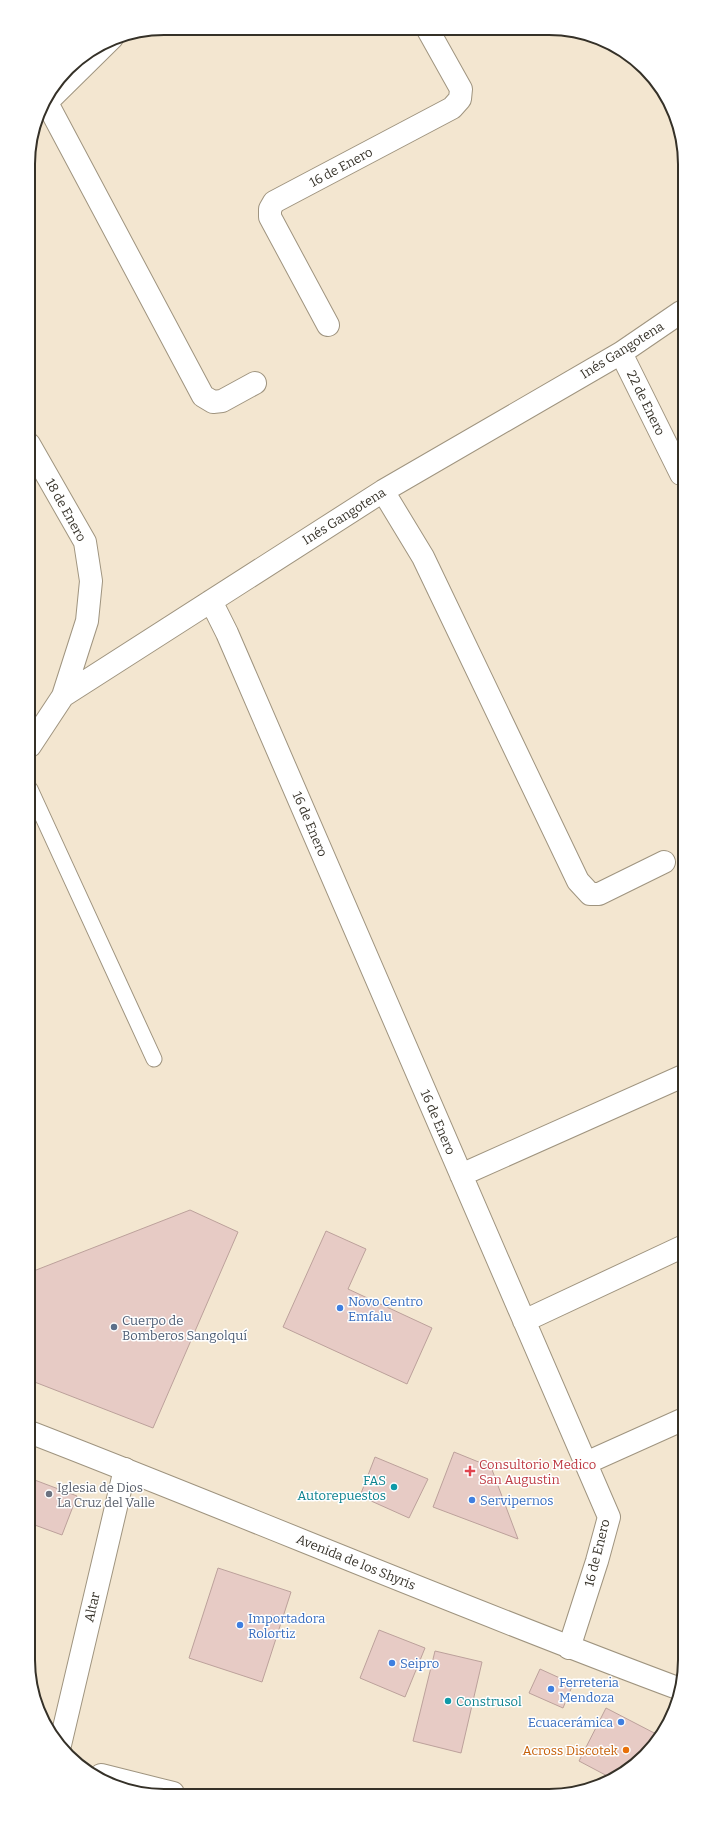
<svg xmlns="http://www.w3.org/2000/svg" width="713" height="1824" font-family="Bitter,serif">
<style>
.building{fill:#e7cbc5;stroke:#bca19b}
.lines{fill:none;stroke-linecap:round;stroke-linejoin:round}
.service-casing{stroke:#9f947f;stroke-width:17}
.minor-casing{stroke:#9f947f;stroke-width:24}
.secondary-casing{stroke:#9f947f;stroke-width:24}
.service{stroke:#fff;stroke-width:15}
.minor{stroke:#fff;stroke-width:22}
.secondary{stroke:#fff;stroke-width:22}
.shop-dot{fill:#3f7fe0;stroke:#fff;stroke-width:1.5}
.service-dot{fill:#5c6f8a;stroke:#fff;stroke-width:1.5}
.health-dot{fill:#e0444e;stroke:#fff;stroke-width:1.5}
.culture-dot{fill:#0f9aa8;stroke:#fff;stroke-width:1.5}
.worship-dot{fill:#6b7280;stroke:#fff;stroke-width:1.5}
.food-dot{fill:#e8710a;stroke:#fff;stroke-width:1.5}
.labels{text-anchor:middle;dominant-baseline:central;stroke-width:3;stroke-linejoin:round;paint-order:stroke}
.street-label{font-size:13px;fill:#353128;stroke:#fff}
.shop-label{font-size:13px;fill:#366cbe;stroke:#fff;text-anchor:start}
.service-label{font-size:13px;fill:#4e5e75;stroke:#fff;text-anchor:start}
.health-label{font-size:13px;fill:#be3a42;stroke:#fff;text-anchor:start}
.culture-label{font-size:13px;fill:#0d838f;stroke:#fff;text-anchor:end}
.worship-label{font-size:13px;fill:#5b616d;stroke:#fff;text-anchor:start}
.food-label{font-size:13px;fill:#c56008;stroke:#fff;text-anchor:end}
.rim{fill:none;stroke:#353128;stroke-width:2}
</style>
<rect width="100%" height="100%" fill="#f3e6d0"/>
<path class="building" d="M190 1210 238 1232 153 1428 32 1381 31 1272Z
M326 1231 366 1249 348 1289 432 1328 407 1384 283 1327Z
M454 1452 491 1467 518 1539 433 1507Z
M375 1457 428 1479 409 1518 360 1496Z
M32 1479 77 1496 62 1535 32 1524Z
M218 1568 291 1592 262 1682 189 1658Z
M379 1630 425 1648 405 1697 360 1678Z
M435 1651 482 1662 461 1753 413 1741Z
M540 1669 573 1684 563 1708 529 1693Z
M606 1708 660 1736 651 1750 613 1779 579 1761Z"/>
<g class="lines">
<g class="service-casing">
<path id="service" d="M30 789 154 1059"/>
</g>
<g class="minor-casing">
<path id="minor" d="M47 103 203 396 213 402 222 401 255 383
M41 108 112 38
M328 325 270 217V209L274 202 452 108 460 99 461 89 428 30
M621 353 681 474
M29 444 85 542 91 581 87 621 63 696
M383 491 423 557 578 881 590 894H599L664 862
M211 601 227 633 609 1517 597 1561 569 1648
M30 746 63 696 383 491 621 353 681 312
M461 1175 683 1076
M524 1321 684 1246
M586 1463 684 1419
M60 1745 125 1469
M101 1775 173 1793"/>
</g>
<g class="secondary-casing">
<path id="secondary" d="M32 1433C249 1517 462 1608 680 1689"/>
</g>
<use href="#service" class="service"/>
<use href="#minor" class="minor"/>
<use href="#secondary" class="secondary"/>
</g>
<g class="shop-dot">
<circle cx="340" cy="1308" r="4"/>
<circle cx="472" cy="1500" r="4"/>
<circle cx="240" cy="1625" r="4"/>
<circle cx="392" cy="1663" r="4"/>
<circle cx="551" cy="1689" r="4"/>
<circle cx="621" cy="1722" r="4"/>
</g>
<circle class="service-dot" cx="114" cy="1327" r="4"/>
<path class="health-dot" d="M468 1465h4v4h4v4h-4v4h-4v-4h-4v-4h4z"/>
<g class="culture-dot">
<circle cx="394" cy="1487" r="4"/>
<circle cx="448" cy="1701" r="4"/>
</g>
<circle class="worship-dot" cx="49" cy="1494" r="4"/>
<circle class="food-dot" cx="626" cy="1750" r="4"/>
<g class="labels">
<g class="street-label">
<text transform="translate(341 167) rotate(-28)">16 de Enero</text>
<text transform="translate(622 350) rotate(-32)">Inés Gangotena</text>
<text transform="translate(646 403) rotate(64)">22 de Enero</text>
<text transform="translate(66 510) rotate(61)">18 de Enero</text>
<text transform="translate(344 516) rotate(-32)">Inés Gangotena</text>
<text transform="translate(310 824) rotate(67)">16 de Enero</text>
<text transform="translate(438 1122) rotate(67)">16 de Enero</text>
<text transform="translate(597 1553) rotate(-76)">16 de Enero</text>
<text transform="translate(356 1562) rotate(22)">Avenida de los Shyris</text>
<text transform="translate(92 1607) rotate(-77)">Altar</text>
</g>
<g class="shop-label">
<text x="348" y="1301">Novo Centro<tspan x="348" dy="15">Emfalu</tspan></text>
<text x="480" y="1500">Servipernos</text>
<text x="248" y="1618">Importadora<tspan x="248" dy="15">Rolortiz</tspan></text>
<text x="400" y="1663">Seipro</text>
<text x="559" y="1682">Ferreteria<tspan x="559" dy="15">Mendoza</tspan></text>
<text x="613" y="1722" text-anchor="end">Ecuacerámica</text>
</g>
<g class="service-label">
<text x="122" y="1320">Cuerpo de<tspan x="122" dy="15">Bomberos Sangolquí</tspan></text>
</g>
<g class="health-label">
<text x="479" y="1464">Consultorio Medico<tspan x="479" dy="15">San Augustin</tspan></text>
</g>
<g class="culture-label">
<text x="386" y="1480">FAS<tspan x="386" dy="15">Autorepuestos</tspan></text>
<text x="456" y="1701" text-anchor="start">Construsol</text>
</g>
<g class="worship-label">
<text x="57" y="1487">Iglesia de Dios<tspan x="57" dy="15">La Cruz del Valle</tspan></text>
</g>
<g class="food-label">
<text x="618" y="1750">Across Discotek</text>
</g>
</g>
<path d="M0 0H713V1824H0ZM164 35H549A129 129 0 0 1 678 164V1660A129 129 0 0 1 549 1789H164A129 129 0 0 1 35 1660V164A129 129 0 0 1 164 35Z" fill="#fff" fill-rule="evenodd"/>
<path class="rim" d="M164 35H549A129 129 0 0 1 678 164V1660A129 129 0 0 1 549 1789H164A129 129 0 0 1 35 1660V164A129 129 0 0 1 164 35Z"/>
</svg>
